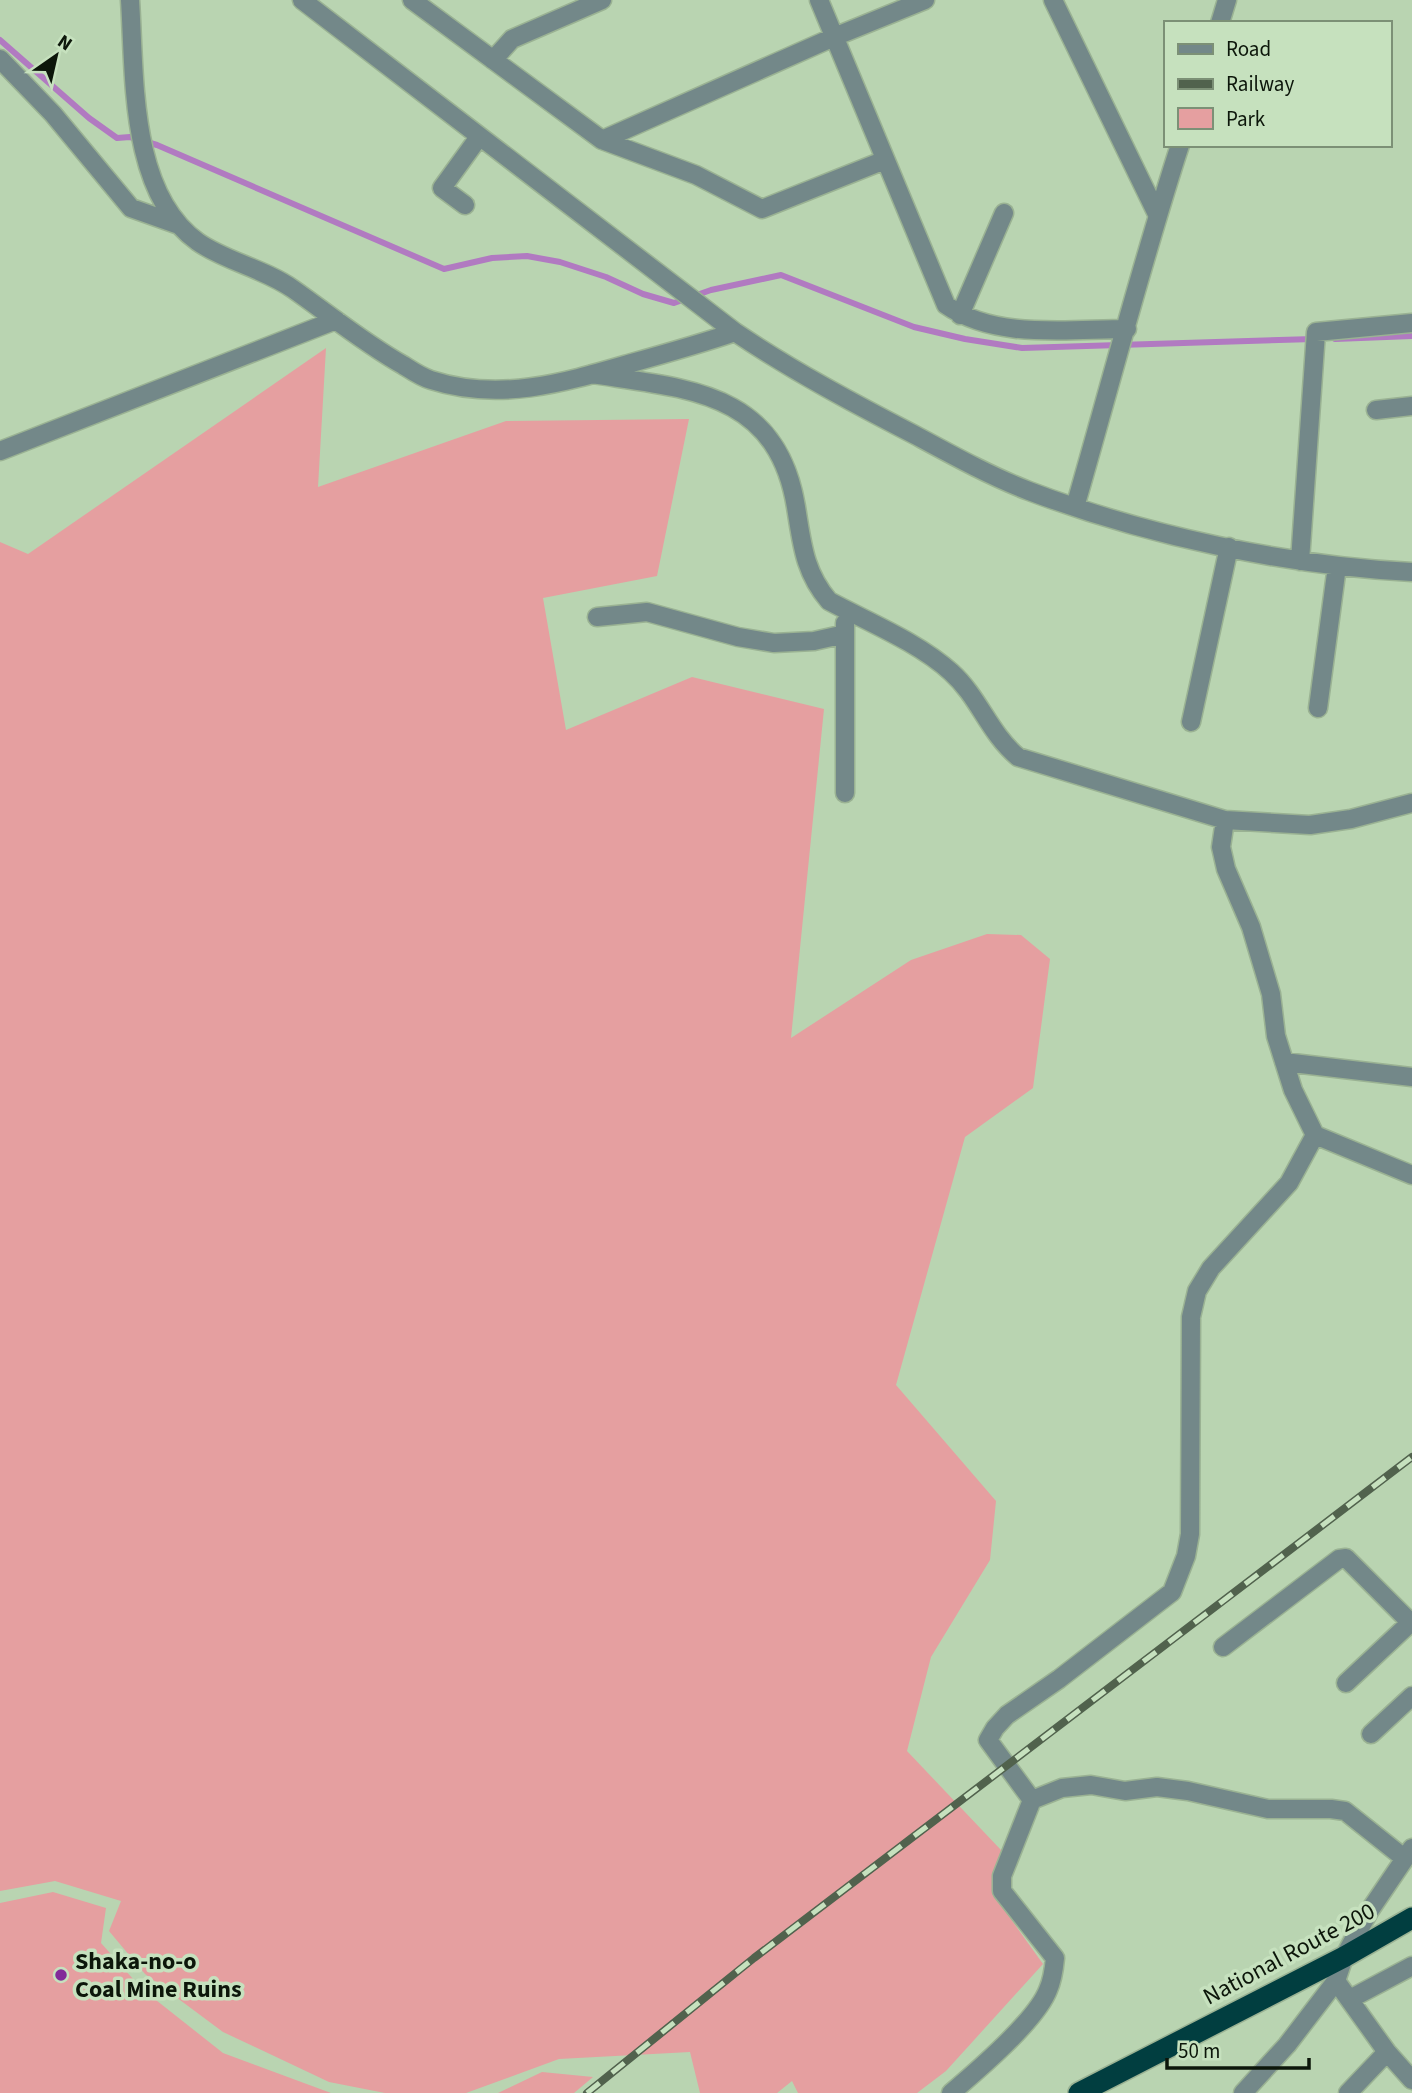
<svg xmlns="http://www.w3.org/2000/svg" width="1412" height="2093" font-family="'Source Sans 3',sans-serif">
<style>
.green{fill:#e59fa0}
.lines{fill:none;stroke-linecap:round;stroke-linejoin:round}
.stream{stroke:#b17ac1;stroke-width:6}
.minor-casing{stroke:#9ab293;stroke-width:21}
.highway-casing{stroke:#9ab293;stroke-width:24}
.minor{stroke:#738889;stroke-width:18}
.highway{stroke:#013e40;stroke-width:21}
.rail-casing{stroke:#51624d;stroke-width:8}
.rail{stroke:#c6e1be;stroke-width:5;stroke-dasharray:16;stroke-linecap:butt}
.poi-dot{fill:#822b99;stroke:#c6e1be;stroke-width:2.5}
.labels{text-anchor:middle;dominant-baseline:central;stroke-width:7;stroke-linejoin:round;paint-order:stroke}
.street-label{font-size:24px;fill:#0c160a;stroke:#c6e1be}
.poi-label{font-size:24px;font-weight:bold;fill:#0c160a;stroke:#c6e1be;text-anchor:start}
</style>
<rect width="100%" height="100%" fill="#b9d4b1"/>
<path class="green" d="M326 348 318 487 506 421 689 419 657 576 543 598 566 730 692 677 824 709 791 1038 911 960 987 934 1021 935 1050 959 1033 1088 965 1137 896 1385 996 1501 990 1560 931 1657 907 1751 1001 1850 993 1894 1043 1964 946 2071 917 2093H798L792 2081 777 2093H700L690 2052 559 2059 466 2093H385L329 2082 223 2032 145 1974 109 1931 121 1901 55 1881 0 1891V542L28 554Z
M53 1892 106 1908 101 1943 142 1989 223 2053 331 2093H0V1903Z
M542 2072 593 2077 574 2093H498Z"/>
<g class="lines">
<path class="stream" d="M0 40 89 118 117 138 130 137 157 145 444 269 492 258 527 256 560 262 606 277 643 294 674 303 711 290 781 275 914 327 965 339 1022 348 1314 339
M1335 339 1412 336"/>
<g class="minor-casing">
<path id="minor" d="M130 0C135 76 129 193 198 242 225 261 265 269 293 289 330 315 364 343 403 365 411 370 421 377 431 380 499 402 563 383 628 364 664 354 700 344 735 332
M302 0 735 332C793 371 853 403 915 435 952 455 990 476 1029 491 1145 535 1288 566 1412 572
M412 0 602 140 834 37 925 0
M819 0 946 305C996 340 1069 329 1127 329
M1053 0 1157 214
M1220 23 1227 0
M0 59 53 114 131 208 179 225
M493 60 512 39 602 0
M602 140 696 175 762 209 885 160
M465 205 442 188 479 137
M960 315 1004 213
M592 374C688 389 777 391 796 507 802 543 804 572 829 601 868 622 918 642 951 672 979 697 989 733 1018 757L1225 820 1310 825 1351 819 1412 803
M1376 410 1412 406
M0 451 336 320
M1075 507C1110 386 1141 265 1180 145
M1300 561 1316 332 1412 323
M597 617 647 612 738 637 774 643 814 641 845 634
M1318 708 1337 566
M1191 722 1229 547
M845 793V623
M1284 1062 1412 1077
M1315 1135 1412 1175
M1223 1647 1339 1559 1346 1558 1412 1624
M1346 1683 1410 1623
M1371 1734 1412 1696
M1032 1800 988 1740 995 1728 1007 1715 1059 1679 1172 1592 1186 1556 1190 1534 1191 1317 1197 1291 1211 1268 1289 1183 1315 1135 1293 1090 1276 1036 1271 994 1251 927 1226 869 1221 847 1225 820
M1336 1981 1387 2052 1412 2080
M1350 1999 1412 1966
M951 2093C977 2071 1036 2021 1048 1990 1052 1981 1054 1969 1055 1958L1002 1891V1876L1032 1800 1062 1788 1091 1785 1125 1791 1157 1787 1188 1791 1268 1809H1331L1345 1811 1404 1858
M1243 2093 1287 2045 1336 1981 1344 1957 1370 1910 1412 1848
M1348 2093 1387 2052"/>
</g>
<g class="highway-casing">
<path id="highway" d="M1079 2093 1344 1957 1412 1918"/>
</g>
<use href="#minor" class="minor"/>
<use href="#highway" class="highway"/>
<g class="rail-casing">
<path id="rail" d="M587 2093 754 1958 1412 1457"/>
</g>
<use href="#rail" class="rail"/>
</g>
<circle class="poi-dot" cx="61" cy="1975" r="7"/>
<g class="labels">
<g class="street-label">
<text transform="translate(1289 1954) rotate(-28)">National Route 200</text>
</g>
<g class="poi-label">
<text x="75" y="1961">Shaka-no-o<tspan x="75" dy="28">Coal Mine Ruins</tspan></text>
</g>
</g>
<rect x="1164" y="21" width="228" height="126" fill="#c6e1be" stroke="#7c9076" stroke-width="2"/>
<rect x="1178" y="44" width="35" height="10" fill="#738889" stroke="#7c9076" stroke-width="2"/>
<text x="1226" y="56" font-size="21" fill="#0c160a">Road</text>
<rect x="1178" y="79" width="35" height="10" fill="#51624d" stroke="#7c9076" stroke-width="2"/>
<text x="1226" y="91" font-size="21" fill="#0c160a">Railway</text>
<rect x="1178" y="108" width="35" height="21" fill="#e59fa0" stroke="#7c9076" stroke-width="2"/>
<text x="1226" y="126" font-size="21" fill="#0c160a">Park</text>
<g transform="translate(56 56) rotate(34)" stroke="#c6e1be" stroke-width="5" paint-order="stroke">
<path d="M0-5L12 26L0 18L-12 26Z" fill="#0c160a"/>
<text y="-10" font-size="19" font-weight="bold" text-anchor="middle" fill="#0c160a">N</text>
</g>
<path d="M1167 2058v10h142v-10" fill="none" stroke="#0c160a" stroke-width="3.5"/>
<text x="1178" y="2058" font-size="21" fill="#0c160a" stroke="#c6e1be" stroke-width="5" paint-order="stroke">50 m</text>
</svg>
